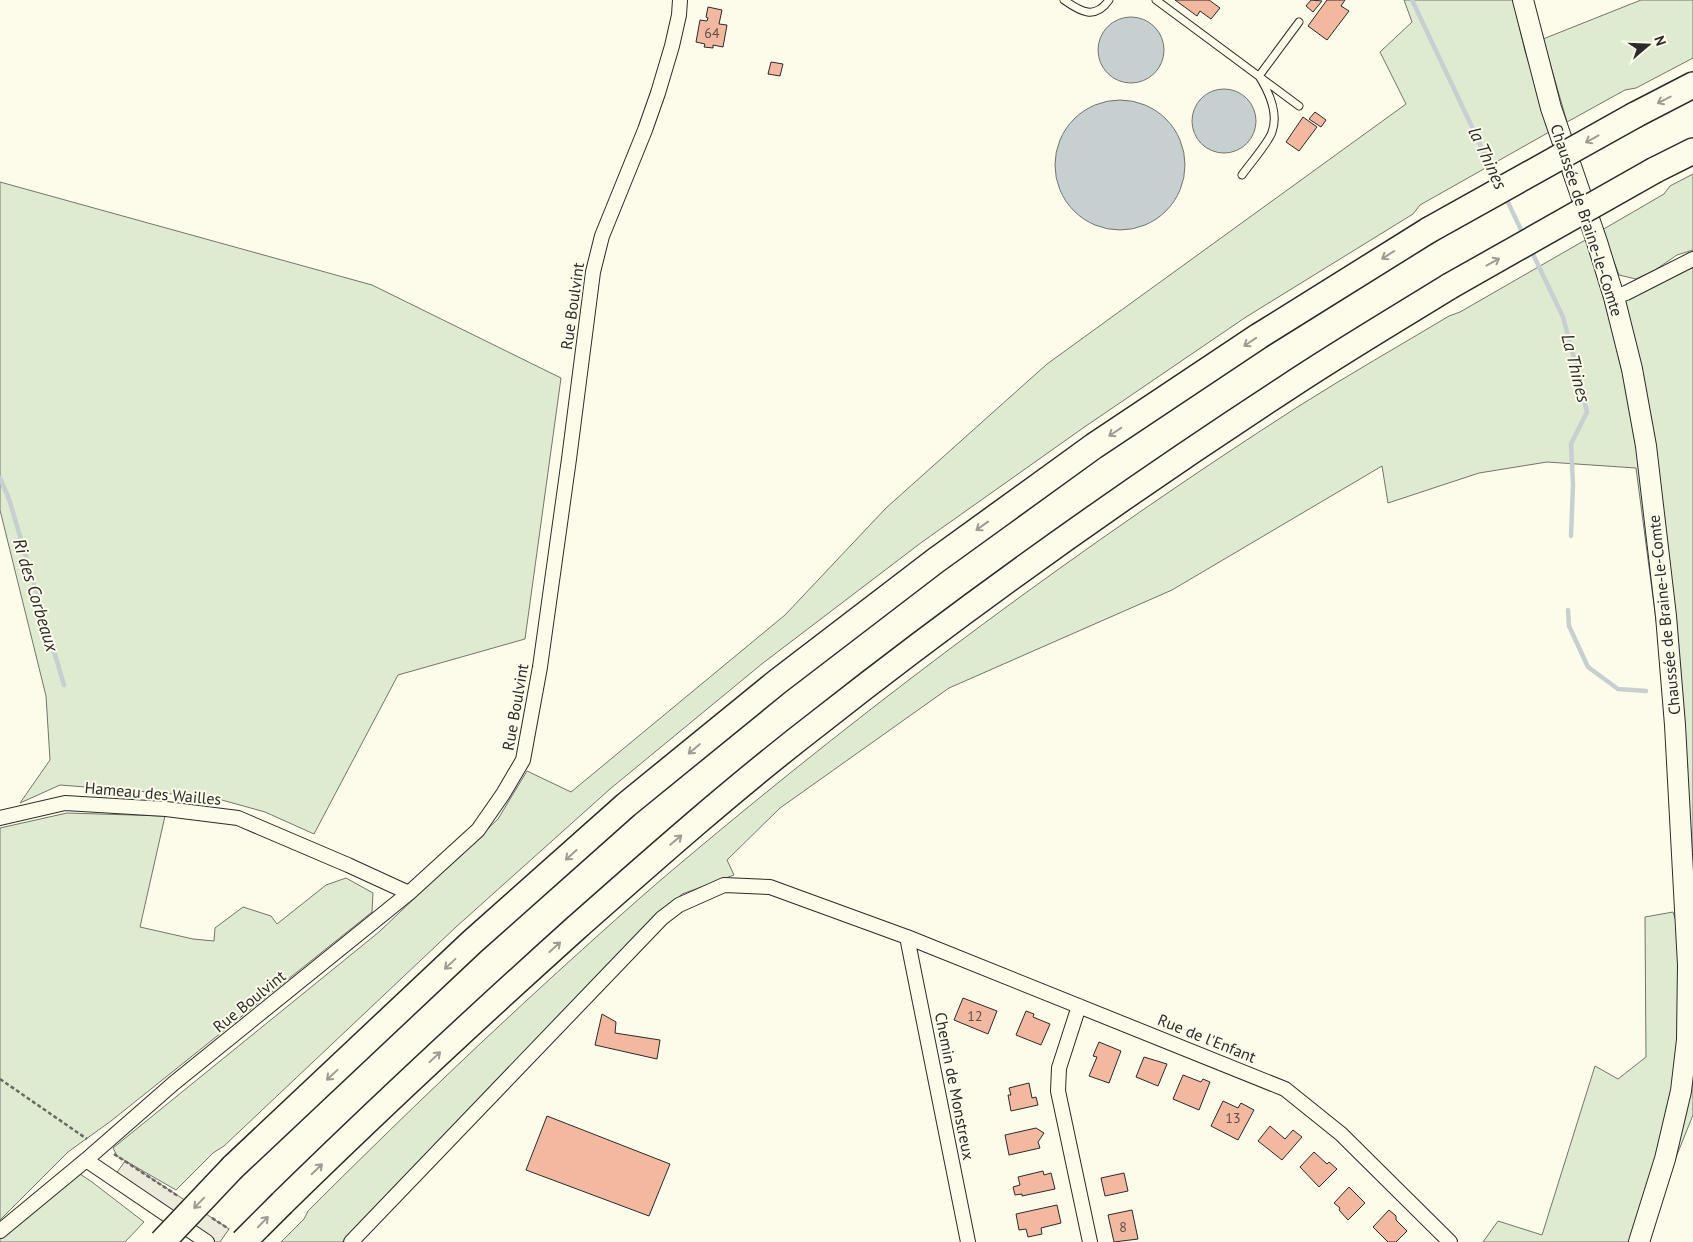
<svg xmlns="http://www.w3.org/2000/svg" width="1693" height="1242" font-family="'PT Sans',sans-serif">
<style>
.green{fill:#deebd1;stroke:#74746e}
.parking{fill:#eceadb;stroke:#74746e}
.water{fill:#c7d0d0;stroke:#74746e}
.lines{fill:none;stroke-linecap:round;stroke-linejoin:round}
.stream{stroke:#c7d0d0;stroke-width:4.5}
.building{fill:#f2b8a0;stroke:#2b2b2b}
.lane-casing{stroke:#2b2b2b;stroke-width:9}
.street-casing{stroke:#2b2b2b;stroke-width:16}
.secondary-casing{stroke:#2b2b2b;stroke-width:22}
.highway-casing{stroke:#2b2b2b;stroke-width:28}
.path{stroke:#6a6964;stroke-width:2.5;stroke-dasharray:4 2.5;stroke-linecap:butt}
.lane{stroke:#fdfbea;stroke-width:7}
.street{stroke:#fdfbea;stroke-width:14}
.secondary{stroke:#fdfbea;stroke-width:20}
.highway{stroke:#fdfbea;stroke-width:25}
.highway-bridge-casing{stroke:#2b2b2b;stroke-width:28;stroke-linecap:butt}
.highway-bridge{stroke:#fdfbea;stroke-width:25}
.oneway{stroke:#9e9d94}
.labels{text-anchor:middle;dominant-baseline:central;stroke-width:4;stroke-linejoin:round;paint-order:stroke}
.number-label{font-size:14px;fill:#5d4e48}
.street-label{font-size:16px;fill:#2b2b2b;stroke:#fdfbea}
.water-label{font-size:18px;font-style:italic;fill:#2b2b2b;stroke:#fdfbea}
</style>
<rect width="100%" height="100%" fill="#fdfbea"/>
<path class="green" d="M1404 0H1513L1525 51 1551 131 1420 205 1413 214 1246 317 1083 428 922 542 763 663 610 789 456 927 224 1146 213 1153 176 1190 117 1156 113 1148 379 932 498 819 527 771 571 792 785 615 886 508 1047 364 1406 104 1380 52 1412 22Z
M1641 0H1693V58L1636 88 1625 90 1567 122 1543 39Z
M1693 174V250L1677 255 1655 270 1636 279 1619 275 1602 230 1664 194 1670 186Z
M0 182 372 285 561 378 525 639 398 675 314 834 265 812 211 797 60 785 20 803 50 760 46 696 0 510Z
M1587 239 1611 324 1624 380 1614 297 1693 262V901L1636 468 1547 462 1479 473 1388 503 1382 466 1172 590 949 688 780 808 727 860 734 875 682 894 652 921 355 1232 342 1242H281L304 1219 308 1211C401 1118 496 1027 594 939 623 913 652 887 682 862 878 697 1084 544 1299 406 1348 375 1399 346 1449 316L1460 312Z
M67 813 165 816 140 927 193 939 214 941 215 928 243 907 271 916 277 924 326 885 346 878 373 893 372 912 111 1121 68 1152 0 1220V828Z
M1673 912 1693 972V1115L1642 1242H1483L1498 1221 1542 1235 1595 1066 1618 1079 1646 1057 1645 917Z
M80 1174 92 1182 144 1222 125 1242H0V1239L69 1179Z"/>
<path class="parking" d="M125 1161 229 1229 220 1242H207L113 1178Z"/>
<path class="water" d="M1098 50a33 33 0 1 1 66 0a33 33 0 1 1-66 0Z
M1192 121a32 32 0 1 1 64 0a32 32 0 1 1-64 0Z
M1055 165a65 65 0 1 1 130 0a65 65 0 1 1-130 0Z"/>
<g class="lines">
<path class="stream" d="M1412 0 1498 182
M1505 196 1524 236
M1531 250 1563 317 1575 362 1587 412 1571 444 1573 485 1571 536
M0 478 9 499 64 685
M1568 610 1569 626 1588 667 1618 689 1646 691"/>
</g>
<path class="building" d="M1175 0H1209L1220 8 1211 19 1200 11 1197 16Z
M1311 0 1322 1 1313 12 1306 6Z
M1327 0H1345L1341 6 1349 11 1327 40 1308 26Z
M708 7 722 10 719 24 727 25 723 47 713 45V48L704 47 705 44 696 42 700 20 707 21 708 18 706 17Z
M771 62 783 64 780 76 768 74Z
M1315 112 1326 120 1321 127 1309 119Z
M1303 117 1317 127 1299 151 1286 142Z
M963 998 997 1011 988 1034 954 1020Z
M1026 1011 1034 1014 1033 1017 1050 1024 1041 1045 1016 1035Z
M602 1014 616 1022 615 1033 660 1040 657 1059 595 1045Z
M1099 1042 1121 1051 1109 1083 1089 1076 1097 1057 1093 1056Z
M1144 1057 1167 1064 1158 1086 1136 1077Z
M1183 1075 1201 1082 1203 1079 1210 1082 1199 1110 1173 1099Z
M1029 1083 1032 1098 1036 1097 1038 1105 1011 1111 1008 1095H1011L1009 1088Z
M1223 1101 1238 1108 1241 1103 1254 1110 1238 1140 1211 1126Z
M547 1116 670 1164 649 1216 526 1170Z
M1270 1126 1285 1139 1293 1130 1302 1137 1282 1160 1258 1141Z
M1036 1128 1044 1133 1038 1142 1040 1148 1009 1155 1005 1135Z
M1314 1152 1327 1164 1329 1162 1337 1169 1319 1187 1300 1167Z
M1043 1171 1044 1175 1051 1173 1055 1189 1022 1196V1194L1015 1195 1013 1187 1020 1185 1018 1177Z
M1124 1173 1128 1191 1105 1196 1101 1178Z
M1349 1187 1365 1203 1348 1220 1339 1210 1340 1208 1334 1203Z
M1057 1205 1061 1223 1041 1228 1042 1234 1028 1237 1026 1229 1019 1230 1016 1214Z
M1132 1210 1138 1239 1114 1242 1108 1215Z
M1389 1210 1396 1216V1220L1407 1231 1396 1242H1388L1373 1227Z"/>
<g class="lines">
<g class="lane-casing">
<path id="lane" d="M1064 0C1081 12 1095 20 1109 0
M1156 0 1299 106
M1242 175C1249 165 1269 142 1272 132 1279 113 1269 92 1259 76L1299 22"/>
</g>
<g class="street-casing">
<path id="street" d="M1614 297 1626 293 1693 259
M0 818 65 803 166 809 238 818 348 865 409 893
M907 937 968 1242
M1079 1006 1059 1068 1058 1091 1090 1242
M86 1160 207 1242
M0 1231 86 1160 174 1083 409 893 478 830 503 794 523 760 540 667 569 459 593 272 602 236 645 130 658 93 672 46 679 15 680 0
M351 1242 662 918 679 905 724 885 770 887 907 937 1285 1089 1341 1134 1450 1242"/>
</g>
<g class="secondary-casing">
<path id="secondary" d="M1523 0 1551 108 1597 242 1614 297 1632 369 1646 446 1666 616 1675 725 1688 965 1687 1040 1681 1091 1665 1159 1639 1242"/>
</g>
<g class="highway-casing">
<path id="highway" d="M1635 115 1693 85
M1655 170 1693 151
M233 1167 472 942 626 805 777 682 935 561 1094 446 1259 336 1429 230
M282 1203C378 1109 477 1017 577 927 655 858 734 788 817 724 968 605 1124 494 1285 389 1339 353 1395 320 1450 286"/>
</g>
<path class="path" d="M0 1079 87 1139
M114 1154 178 1196
M212 1218 229 1229"/>
<use href="#lane" class="lane"/>
<use href="#street" class="street"/>
<use href="#secondary" class="secondary"/>
<use href="#highway" class="highway"/>
<g class="highway-bridge-casing">
<path id="highway-bridge" d="M1429 230 1635 115
M1450 286 1655 170
M162 1242 233 1167
M243 1242 282 1203"/>
</g>
<use href="#highway-bridge" class="highway-bridge"/>
</g>
<defs><path id="oneway-shaft" d="M-6 0H5M1.5-3L5.5 0L1.5 3" fill="none" stroke-width="1.6" stroke-linecap="round" stroke-linejoin="round" transform="scale(1.25)"/></defs>
<g class="oneway">
<use href="#oneway-shaft" transform="translate(1664 100) rotate(153)"/>
<use href="#oneway-shaft" transform="translate(1592 139) rotate(151)"/>
<use href="#oneway-shaft" transform="translate(1388 255) rotate(148)"/>
<use href="#oneway-shaft" transform="translate(1493 262) rotate(-29)"/>
<use href="#oneway-shaft" transform="translate(1250 342) rotate(146)"/>
<use href="#oneway-shaft" transform="translate(1115 432) rotate(146)"/>
<use href="#oneway-shaft" transform="translate(982 526) rotate(144)"/>
<use href="#oneway-shaft" transform="translate(694 749) rotate(140)"/>
<use href="#oneway-shaft" transform="translate(676 840) rotate(-40)"/>
<use href="#oneway-shaft" transform="translate(571 855) rotate(138)"/>
<use href="#oneway-shaft" transform="translate(555 947) rotate(-42)"/>
<use href="#oneway-shaft" transform="translate(450 964) rotate(137)"/>
<use href="#oneway-shaft" transform="translate(435 1057) rotate(-43)"/>
<use href="#oneway-shaft" transform="translate(332 1075) rotate(137)"/>
<use href="#oneway-shaft" transform="translate(317 1169) rotate(-44)"/>
<use href="#oneway-shaft" transform="translate(199 1203) rotate(134)"/>
<use href="#oneway-shaft" transform="translate(263 1222) rotate(-46)"/>
</g>
<g class="labels">
<g class="number-label">
<text x="712" y="33">64</text>
<text x="975" y="1016">12</text>
<text x="1233" y="1118">13</text>
<text x="1123" y="1227">8</text>
</g>
<g class="street-label">
<text transform="translate(1587 220) rotate(72)">Chaussée de Braine-le-Comte</text>
<text transform="translate(572 306) rotate(-82)">Rue Boulvint</text>
<text transform="translate(1664 615) rotate(-96)">Chaussée de Braine-le-Comte</text>
<text transform="translate(515 707) rotate(-80)">Rue Boulvint</text>
<text transform="translate(153 793) rotate(5)">Hameau des Wailles</text>
<text transform="translate(249 1001) rotate(-39)">Rue Boulvint</text>
<text transform="translate(1207 1038) rotate(22)">Rue de l'Enfant</text>
<text transform="translate(955 1086) rotate(79)">Chemin de Monstreux</text>
</g>
<g class="water-label">
<text transform="translate(1488 158) rotate(65)">la Thines</text>
<text transform="translate(1576 368) rotate(76)">La Thines</text>
<text transform="translate(36 595) rotate(73)">Ri des Corbeaux</text>
</g>
</g>
<g transform="translate(1648 45) rotate(71)" stroke="#fdfbea" stroke-width="4" paint-order="stroke">
<path d="M0-4L9 19L0 12L-9 19Z" fill="#2b2b2b"/>
<text y="-8" font-size="14" font-weight="bold" text-anchor="middle" fill="#2b2b2b">N</text>
</g>
</svg>
